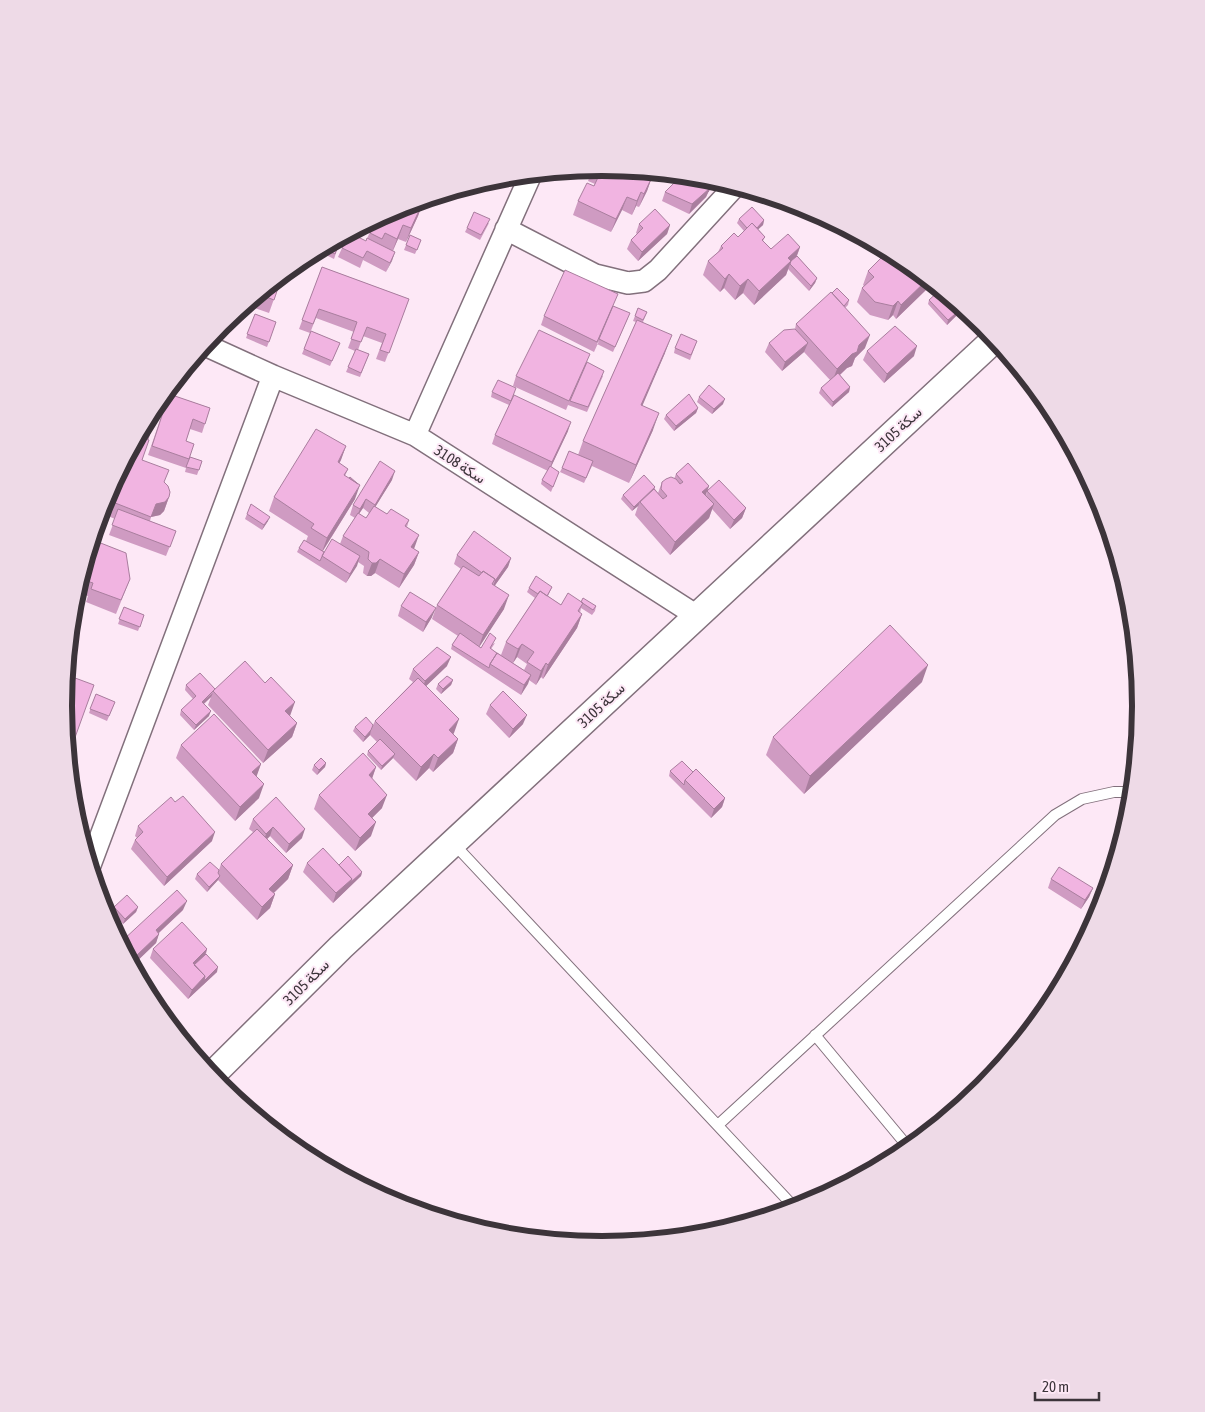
<svg xmlns="http://www.w3.org/2000/svg" width="1205" height="1412" font-family="'Asap Condensed',Vazirmatn,sans-serif">
<style>
.lines{fill:none;stroke-linecap:round;stroke-linejoin:round}
.service-casing{stroke:#82707c;stroke-width:12}
.minor-casing{stroke:#82707c;stroke-width:24}
.tertiary-casing{stroke:#82707c;stroke-width:29}
.service{stroke:#fff;stroke-width:10}
.minor{stroke:#fff;stroke-width:21}
.tertiary{stroke:#fff;stroke-width:26}
.wall{fill:#cf9bc2;fill-rule:evenodd}
.shaded-wall{fill:#a97e9e}
.building{fill:#f1b4e1;stroke:#a97e9e}
.labels{text-anchor:middle;dominant-baseline:central;stroke-width:4;stroke-linejoin:round;paint-order:stroke}
.street-label{font-size:15px;fill:#3c343a;stroke:#fde8f6}
.rim{fill:none;stroke:#3c343a;stroke-width:6}
</style>
<rect width="100%" height="100%" fill="#fde8f6"/>
<g class="lines">
<g class="service-casing">
<path id="service" d="M454 844 795 1208
M815 1035 909 1148
M718 1125 1055 815 1082 799 1114 792H1133"/>
</g>
<g class="minor-casing">
<path id="minor" d="M506 229 595 275 628 283 644 281 658 270 735 186
M205 345 273 376 415 435 697 616
M415 435 531 174
M90 865 273 376"/>
</g>
<g class="tertiary-casing">
<path id="tertiary" d="M212 1075 341 947 995 339"/>
</g>
<use href="#service" class="service"/>
<use href="#minor" class="minor"/>
<use href="#tertiary" class="tertiary"/>
</g>
<path class="wall" d="M603 167 652 177 647 191 639 207 636 206 632 215 622 210 611 232 573 215 578 201 594 186 595 184 588 181 593 168Z
M697 177H706L705 180 711 187 706 197 689 214 662 201 665 192 701 183 703 179Z
M423 202 418 216 406 242 398 239 393 251 395 252 386 272 363 260 360 268 338 257 342 248 366 241 373 225 369 223 397 208Z
M739 219 764 220 763 225 758 229 765 237 763 241 771 249 800 247 797 256 817 278 815 283 809 291 788 269 786 275 754 305 743 293 735 300 724 288 720 292 703 275 708 261 718 252 721 246 738 237 744 231 737 223Z
M489 223 480 240 465 232 467 228Z
M639 224 670 225 667 234 638 261 627 249 631 240 637 234 636 233Z
M410 235 421 240 415 254 404 250Z
M341 238 334 259 320 252 321 249Z
M299 262 295 273 288 270Z
M322 267 409 299 385 362 376 359 382 343 363 336 358 350 369 354 360 377 346 372 355 351 348 348 354 332 316 318 310 333 299 329Z
M868 271 928 288 896 319 893 315 888 320 870 315 857 302 862 288 864 286 863 285Z
M285 273 282 282 278 280V281L280 282 269 313 246 305Z
M849 300 848 305 845 308 865 348 855 358 852 366 847 368 840 375 850 387 849 392 832 407 819 393 821 388 830 380 804 352 782 371 765 352 769 343 795 329 796 324Z
M929 300 961 309 959 313 947 325 928 304Z
M614 306 628 318 613 352 597 344 599 341 594 352 541 325 544 316Z
M638 308 647 312 643 322 665 353 642 405 653 430 629 483 592 466 584 483 560 472 562 468 578 455 583 441 636 322 633 321Z
M255 314 276 322 267 347 246 338Z
M311 331 340 343 330 366 302 354Z
M697 341 690 360 674 353 675 348Z
M867 351 914 356 884 383 863 360Z
M587 363 603 376 587 412 568 405 566 410 513 386 516 376Z
M492 392 512 399 568 431 551 467 559 472 551 492 541 484 542 480 548 471 492 444 495 435 509 405 491 397Z
M169 394 210 408 202 433 190 429 186 441 190 457 202 461 197 475 185 472 187 464 186 468 148 455Z
M699 397 723 404 712 414 697 402Z
M698 408 696 413 674 431 664 419 666 415Z
M148 439 142 460 164 482 169 497 164 511 160 515 151 517 150 521 176 531 166 556 109 535 115 519 101 513 105 500Z
M346 446 339 464 348 469 345 476 355 499 323 551 324 552 340 544 343 536 355 518 350 515 353 505 392 480 375 507 387 514 409 520 407 527 414 549 419 552 414 565 399 588 375 573 371 576H367L363 573 364 566 358 562 346 583 297 552 299 548 306 541 308 536 269 511 274 497ZM363 508 369 513 366 518 359 514Z
M676 474 709 486 706 496 707 491 746 508 742 518 730 529 712 509 709 518 670 555 635 515 638 506 632 511 621 499 623 495 655 487V489L658 493 662 482 674 479Z
M251 504 268 521 262 530 245 519Z
M93 540 130 579 116 614 86 602 88 596 77 593Z
M457 555 511 558 508 567 495 585 504 609 479 646 481 648 495 643 491 649 501 655 506 642 535 598 527 592 529 588 552 587 548 596 561 605 581 602 596 606 595 611 592 615 581 608 580 613 582 614 577 628 543 679 541 677 536 685 529 680 521 695 451 649 452 645 458 636 432 619 437 605 461 569 454 564ZM517 657 527 664 524 670 513 663Z
M401 606 432 617 423 632 398 616Z
M124 607 144 615 138 631 118 624Z
M447 666 426 686 454 733 453 734 458 739 453 753 433 772 429 768 416 781 393 758 381 770 367 755 368 751 377 742 370 735 363 742 353 731 355 727 373 725 375 721 413 682 409 679 413 669Z
M453 680 451 685 441 694 436 689 438 684Z
M922 682 804 794 766 755 773 737Z
M186 685 215 689 290 716 297 723 292 737 263 763 208 705 211 697 204 704 209 716 194 730 180 715 181 710 193 699 185 690Z
M96 694 115 702 107 721 89 713Z
M490 705 523 724 509 738 486 714Z
M1141 706 1139 724 1133 720 1137 711Z
M181 745 261 764 256 776 259 798 235 821 176 758Z
M326 763 325 767 317 775 312 770 314 765Z
M376 767 372 779 382 808 372 818 371 836 355 851 314 809 319 795Z
M670 771 693 772 725 798 722 807 711 818 669 776Z
M253 819 302 838 286 853 270 836 267 839 293 865 288 879 274 893 275 894 270 908 257 920 218 880 207 892 195 879 197 874 219 870 221 864 253 832 249 829Z
M138 826 212 841 164 886 131 849 135 840 137 838 135 836Z
M307 863 339 865 362 872 361 876 333 903 303 872Z
M1051 879 1093 888 1089 897 1081 909 1048 888Z
M114 907H138L136 912 123 924 112 912Z
M183 910 159 933 156 943 133 965 121 943 122 941Z
M153 949H207L206 954 217 972 188 999 150 958Z"/>
<path class="shaded-wall" d="M652 177 647 191 639 207 644 194Z
M710 188 706 197 689 214 692 204Z
M641 192 636 206 632 215 637 201Z
M627 197 622 210 611 232 616 219Z
M423 202 418 216 406 242 411 228Z
M764 220 763 225 750 237 751 232Z
M403 225 398 239 392 252 397 239Z
M670 225 667 234 638 261 642 252Z
M800 247 795 260 790 264 786 275 754 305 759 291 788 258Z
M395 252 392 261 386 272 390 263Z
M729 274 724 288 720 292 725 279Z
M817 278 815 283 809 291 811 286Z
M748 279 743 293 735 300 740 286Z
M928 279 930 281 928 288 896 319 901 305Z
M898 301 893 315 888 320 893 306Z
M961 309 959 313 947 325 948 320Z
M672 335 665 353 635 423 641 405Z
M870 335 865 348 855 358 852 366 847 368 832 382 837 369 859 345Z
M808 343 804 352 782 371 785 362Z
M917 346 914 356 884 383 887 374Z
M850 387 849 392 832 407 833 402Z
M725 399 723 404 712 414 714 409Z
M698 408 696 413 674 431 676 426Z
M659 413 653 430 629 483 636 465Z
M571 422 568 431 549 471 552 462Z
M346 446 341 460 333 476 338 462Z
M395 471 392 480 371 514 375 505Z
M360 485 355 499 322 552 327 538Z
M709 486 704 499 702 492Z
M169 497 164 511 160 515 151 517 156 504Z
M366 499 363 508 356 518 360 509Z
M640 502 638 506 632 511 634 507Z
M714 504 709 518 670 555 675 542Z
M746 508 742 518 730 529 734 520Z
M270 517 268 521 262 530 264 525Z
M419 535 414 549 411 547Z
M419 552 414 565 399 588 404 574Z
M360 556 357 566 346 583 350 574Z
M511 558 508 567 491 591 495 581Z
M380 559 375 573 371 576H367L372 563Z
M509 595 504 609 478 649 483 635Z
M436 608 432 617 423 632 426 622Z
M582 614 577 628 543 679 548 665Z
M522 644 517 657 513 663 518 649Z
M451 657 447 666 422 690 425 681Z
M546 663 541 677 536 685 541 671Z
M928 665 922 682 804 794 810 776Z
M531 675 528 684 521 695 524 685Z
M453 680 451 685 441 694 443 689Z
M213 693 211 697 200 707 202 702Z
M295 702 290 716 285 711Z
M211 711 209 716 194 730 196 725Z
M527 715 523 724 509 738 513 729Z
M459 719 454 733 444 744 449 730Z
M297 723 292 737 263 763 268 750Z
M371 730 370 735 363 742 365 737Z
M458 739 453 753 433 772 438 758Z
M395 754 393 758 381 770 382 766Z
M434 754 429 768 416 781 421 767Z
M326 763 325 767 317 775 319 770Z
M261 764 256 778 252 772Z
M376 767 371 781 369 775Z
M264 784 259 798 235 821 240 807Z
M387 795 382 808 363 827 368 814Z
M725 798 722 807 711 818 714 809Z
M376 822 371 836 355 851 360 838Z
M273 827 270 836 263 843 266 834Z
M305 829 302 838 286 853 289 844Z
M215 832 212 841 164 886 167 877Z
M293 865 288 879 264 902 269 889Z
M362 872 361 876 333 903 336 893 352 879Z
M220 876 218 880 207 892 209 887Z
M1093 888 1089 897 1081 909 1085 900Z
M275 894 270 908 257 920 262 907Z
M187 901 183 910 152 939 156 930Z
M138 907 136 912 123 924 125 919Z
M159 934 156 943 133 965 136 956Z
M207 949 204 958 193 969V963Z
M218 967 217 972 188 999 192 990 205 976Z"/>
<path class="building" d="M603 167 638 171 652 177 644 194 641 192 637 201 627 197 616 219 578 201 587 183 594 186 601 171 594 168Z
M682 175H685L710 188 692 204 665 192Z
M703 179 712 183 708 192 710 188 701 183Z
M421 201 423 202 411 228 403 225 397 239 385 233 382 239 370 233 376 219 397 208Z
M752 207 764 220 757 228 752 223 747 228 739 219Z
M655 209 670 225 642 252 631 240 643 228 639 224Z
M474 212 490 219 481 235 467 228Z
M752 223 765 237 762 240 771 249 788 234 800 247 788 258 791 261 759 291 748 279 740 286 729 274 725 279 708 261 723 248 721 246 734 233 738 237Z
M350 233 366 241 367 238 395 252 390 263 367 251 363 258 342 248Z
M410 235 421 240 417 250 406 245Z
M341 238 335 254 322 248Z
M888 251 902 258 928 279 901 305 898 301 893 306 875 302 862 288 874 277 868 271Z
M797 256 817 278 811 286 790 264 791 261Z
M299 262 296 269 292 267Z
M322 267 409 299 389 353 380 350 386 334 367 327 361 342 351 339 357 322 319 309 313 324 302 320Z
M565 270 618 294 597 342 544 316Z
M279 278 278 281 280 282 274 300 259 294Z
M837 288 849 300 844 306 832 293Z
M940 290 952 299 961 309 948 320 929 300Z
M831 292 870 335 859 345 857 352 852 354 837 369 796 324Z
M613 306 630 313 615 347 599 339Z
M638 308 647 312 643 320 635 316Z
M255 314 276 322 269 342 247 334Z
M637 320 672 335 641 405 659 413 636 465 583 441Z
M895 326 917 346 887 374 867 351Z
M795 329 808 343 785 362 769 343 784 330Z
M539 330 590 354 569 401 516 376Z
M311 331 340 343 332 361 304 349Z
M681 334 697 341 691 355 675 348Z
M356 349 369 354 361 373 348 367Z
M587 362 604 371 588 407 570 401Z
M838 373 850 387 833 402 821 388Z
M498 380 516 388 511 401 492 392Z
M709 385 725 399 714 409 699 397Z
M169 394 210 408 205 424 193 419 186 441 194 444 189 459 152 446Z
M689 394 698 408 676 426 666 415Z
M514 395 571 422 552 462 495 435Z
M161 399H162L148 439 139 436 155 406Z
M316 429 346 446 338 462 348 469 344 475 360 485 327 538 311 528 314 524 274 497Z
M139 436 149 440 142 460 169 470 164 482 168 486 170 492 169 497 165 502 156 504 151 517 105 499Z
M569 451 593 461 586 478 562 468Z
M190 457 202 461 199 470 186 467Z
M380 461 395 471 375 505 366 499 360 509 353 505Z
M688 463 709 486 702 492 714 504 675 542 640 502 654 489 663 499 667 496 661 489 662 482 666 479 671 477 676 479 680 484 683 482 676 474Z
M550 466 559 472 553 487 542 480Z
M644 475 655 487 634 507 623 495Z
M350 477 358 484 349 478Z
M719 480 746 508 734 520 707 491Z
M251 504 270 517 264 525 247 514Z
M374 506 387 514 391 509 409 520 405 526 419 535 411 547 419 552 404 574 380 559 376 563H372L368 559 369 552 343 536 358 513 366 518Z
M118 509 176 531 170 547 112 525Z
M474 531 511 558 495 581V579L483 571 482 573 457 555Z
M332 539 360 556 350 574 322 556Z
M93 540 126 553 130 579 121 600 91 589 93 583 81 579Z
M304 540 324 552 320 561 299 548Z
M463 566 479 576 483 571 495 579 492 584 509 595 483 635 437 605Z
M536 576 552 587 547 596 540 591 538 594 529 588Z
M540 591 561 605 568 593 583 603 578 611 582 614 548 665 546 663 541 671 527 662 534 652 522 644 518 649 506 642Z
M410 592 436 608 426 622 401 606Z
M583 598 596 606 593 610 581 602Z
M124 607 144 615 140 627 119 619Z
M890 625 928 665 810 776 773 737Z
M460 633 481 648 490 633 496 638 490 648 498 654 497 653 490 664 489 668 452 645Z
M437 647 451 657 425 681 413 669Z
M497 653 531 675 524 685 490 664Z
M245 661 265 683 271 677 295 702 285 711 297 723 268 750 213 691Z
M200 673 215 689 202 702 211 711 196 725 181 710 196 696 186 685Z
M67 675 94 685 69 754 64 706Z
M447 676 453 680 443 689 438 684Z
M418 678 459 719 449 730 458 739 438 758 434 754 421 767 375 721Z
M503 691 527 715 513 729 490 705Z
M96 694 115 702 109 716 90 709Z
M1141 704V713L1137 711Z
M214 714 261 764 252 772 264 784 240 807 181 745Z
M366 717 373 725 371 730 365 737 355 727Z
M380 739 395 754 382 766 368 751Z
M363 753 376 767 369 775 387 795 368 814 376 822 360 838 319 795Z
M321 758 326 763 319 770 314 765Z
M682 761 693 772 685 780 684 785 670 771Z
M696 769 725 798 714 809 685 780Z
M183 796 215 832 167 877 135 840 143 832 138 826 171 797 175 802Z
M276 797 305 829 289 844 273 827 266 834 253 819Z
M257 829 293 865 269 889 275 894 262 907 221 864Z
M323 848 352 879 336 893 307 863Z
M348 856 362 872 350 883 352 879 339 865Z
M210 862 219 870 218 873 220 876 209 887 197 874Z
M1059 867 1093 888 1085 900 1051 879Z
M177 890 187 901 156 930 159 934 136 956 122 941Z
M127 895 138 907 125 919 114 907Z
M182 922 207 949 193 963 205 976 192 990 153 949Z
M206 954 218 967 204 981 205 976 194 965Z"/>
<g class="labels">
<g class="street-label">
<text transform="translate(898 429) rotate(-43)">سكة 3105</text>
<text transform="translate(460 464) rotate(33)">سكة 3108</text>
<text transform="translate(601 705) rotate(-43)">سكة 3105</text>
<text transform="translate(306 982) rotate(-45)">سكة 3105</text>
</g>
</g>
<path d="M0 0H1205V1412H0ZM72 706a530 530 0 1 1 1060 0a530 530 0 1 1-1060 0Z" fill="#eedae7" fill-rule="evenodd"/>
<path class="rim" d="M72 706a530 530 0 1 1 1060 0a530 530 0 1 1-1060 0Z"/>
<path d="M1035 1392v8h64v-8" fill="none" stroke="#3c343a" stroke-width="2.5"/>
<text x="1042" y="1392" font-size="15" fill="#3c343a" stroke="#fde8f6" stroke-width="4" paint-order="stroke">20 m</text>
</svg>
